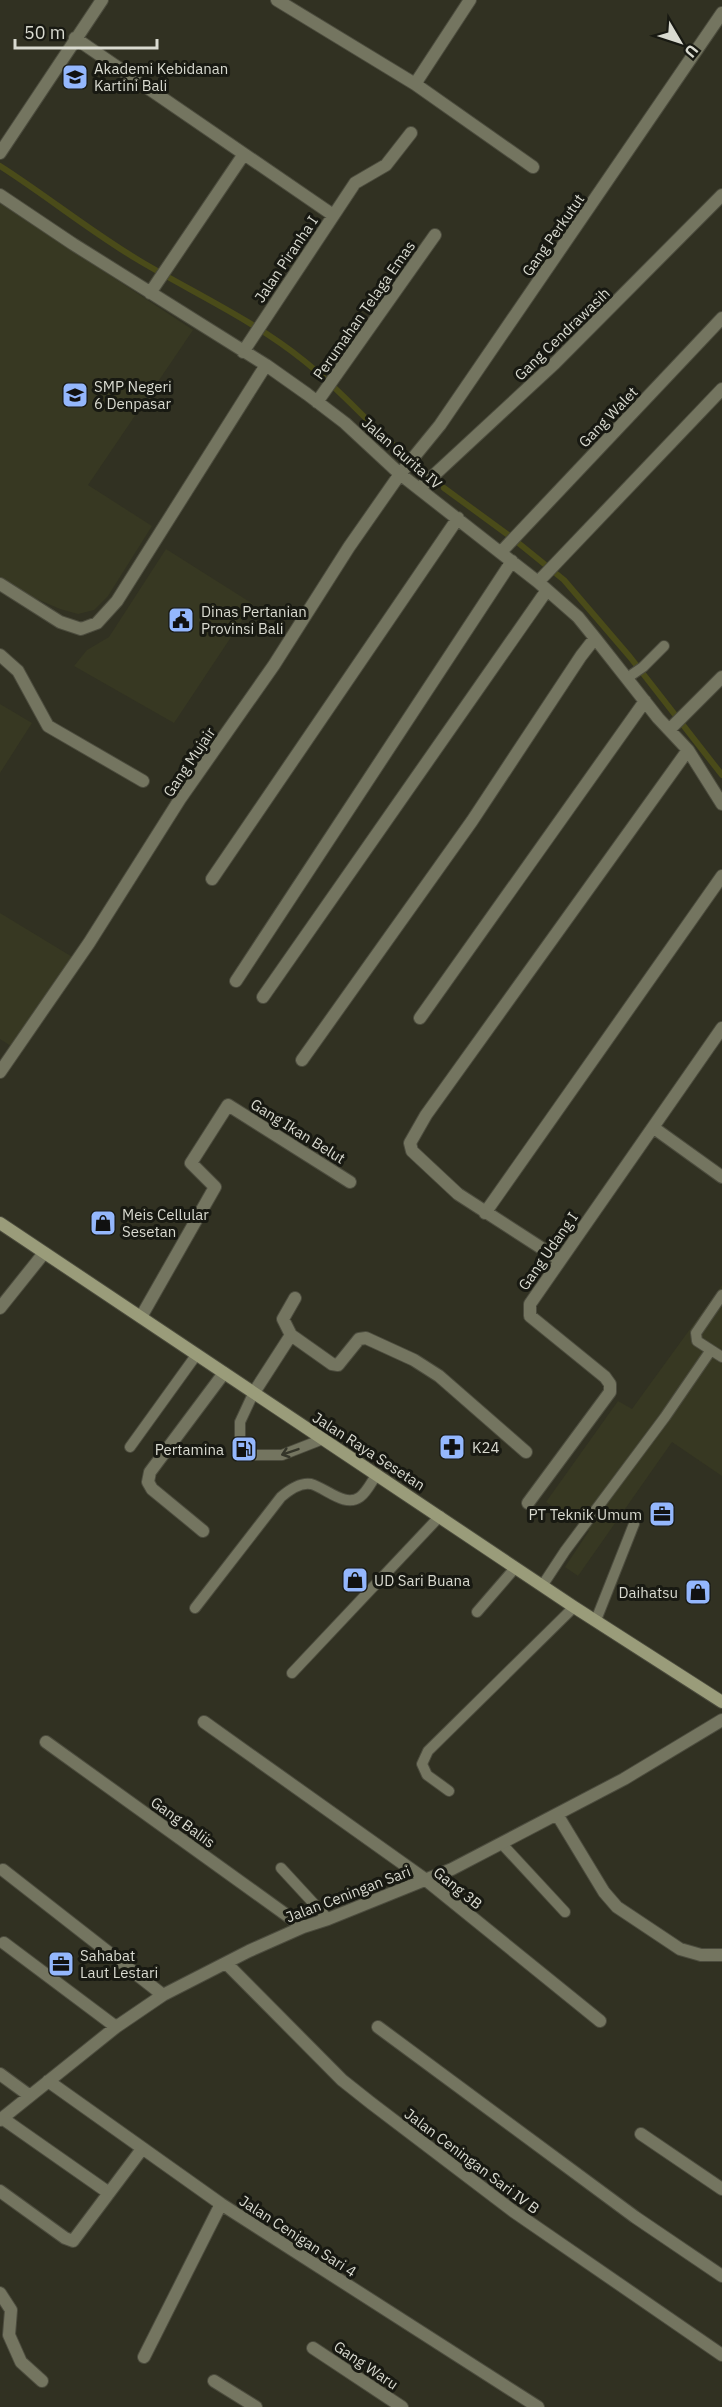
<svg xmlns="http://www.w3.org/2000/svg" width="722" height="2407" font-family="'IBM Plex Sans',sans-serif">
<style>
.built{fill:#373822}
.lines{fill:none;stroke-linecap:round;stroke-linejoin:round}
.stream{stroke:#4a4b19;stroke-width:6}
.service-casing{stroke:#4c4c3e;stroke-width:12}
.minor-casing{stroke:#4c4c3e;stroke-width:14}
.tertiary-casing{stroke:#4c4c3e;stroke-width:14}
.secondary-casing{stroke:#4c4c3e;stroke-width:14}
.service{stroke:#747560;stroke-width:10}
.minor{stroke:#747560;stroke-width:12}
.tertiary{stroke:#747560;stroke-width:12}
.secondary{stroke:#9a9c7a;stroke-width:12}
.oneway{stroke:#343529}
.labels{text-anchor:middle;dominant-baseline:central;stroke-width:6;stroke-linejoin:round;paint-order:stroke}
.poi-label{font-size:15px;fill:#d9dad0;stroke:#181912;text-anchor:start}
.street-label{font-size:15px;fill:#d9dad0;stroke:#181912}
</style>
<rect width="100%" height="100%" fill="#313122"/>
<path class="built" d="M0 203 193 330 88 485 152 526 108 596 94 610 78 614 60 609 0 583Z
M166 549 253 604 174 723 74 666 87 650 109 637Z
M0 704 32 723 0 773Z
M0 913 74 958 14 1048 0 1039Z
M722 1285V1476L672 1442 578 1576 565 1567 589 1531 546 1502 618 1401 632 1409Z"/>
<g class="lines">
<path class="stream" d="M0 166C47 196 91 232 140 261 194 293 253 320 303 360 346 394 380 437 423 471
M444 488 511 537 564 580 630 657 722 775"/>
<g class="service-casing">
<path id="service" d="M627 678 643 667 664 646
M711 1350 697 1341 696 1333 722 1295
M240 1436V1422L253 1394
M130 1447 197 1354
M255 1455H282L323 1439
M542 1586 565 1551 665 1417 711 1350 722 1357
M195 1608 281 1497C289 1490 300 1482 311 1484 326 1488 345 1508 360 1497 367 1492 372 1481 377 1474
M477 1612 515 1568
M596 1620 634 1524
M292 1673 440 1516
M449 1791 427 1775 422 1764 428 1751 574 1607
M502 1844 565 1912
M281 1868 328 1919"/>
</g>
<g class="minor-casing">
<path id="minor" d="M277 0 415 84 533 167
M75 38 333 215
M415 84 470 0
M0 153 102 0
M0 195 73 244 266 365 307 394 345 423 400 474 538 582 578 617 595 638 658 718 688 750 722 804
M150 293 244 154
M243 352 355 183 386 165 411 133
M317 402 435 235
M419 489 555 363 722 195
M501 552 722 318
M538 582 722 389
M0 584 60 622 81 629 97 623 117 601 266 365
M0 655 18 671 48 726 143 781
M670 729 722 677
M212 879 458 518
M236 981 512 561
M263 997 547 590
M420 1018 645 701
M302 1060 472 821 581 656 595 638
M0 1072 89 943 180 799 274 665 349 547 400 474 440 425 722 13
M654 1128 722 1177
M485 1213 722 876
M560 1260 458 1194 412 1151 410 1143 426 1115 688 750
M141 1317 215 1187 191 1163 228 1105 350 1182
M291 1335 283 1319 295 1298
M253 1394 291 1335 332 1364 338 1365 359 1339 366 1338 414 1360 439 1376 526 1452
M528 1503 610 1392V1384L605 1377 530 1316V1304L722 1028
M203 1531 152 1489 148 1482 150 1472 224 1373
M204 1722 426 1880 600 2021
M46 1742 303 1927
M558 1816 604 1892 617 1907 680 1949 701 1955H722
M3 1870 163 1995
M4 1943 116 2027
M227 1964 342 2080 371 2103 513 2211 722 2355
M378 2027 635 2217 722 2276
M0 2074 30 2096
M48 2081 221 2204 538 2407
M2 2118 109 2193
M0 2120 116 2027 163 1995 249 1951 303 1927 328 1919 452 1869 624 1779 722 1720
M641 2134 722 2189
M0 2191 65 2238 73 2241 142 2149
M0 2293 11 2310 9 2335 21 2362 42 2381
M313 2348 402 2407
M144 2357 221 2204
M214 2381 256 2407"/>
</g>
<g class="tertiary-casing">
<path id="tertiary" d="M0 1308 44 1253"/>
</g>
<g class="secondary-casing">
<path id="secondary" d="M0 1223 574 1607 722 1702"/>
</g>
<use href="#service" class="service"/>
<use href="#minor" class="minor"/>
<use href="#tertiary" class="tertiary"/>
<use href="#secondary" class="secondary"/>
</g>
<defs><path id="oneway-shaft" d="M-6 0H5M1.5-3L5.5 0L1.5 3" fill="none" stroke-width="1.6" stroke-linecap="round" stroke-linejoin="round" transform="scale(1.5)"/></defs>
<use class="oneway" href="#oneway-shaft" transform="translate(290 1452) rotate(161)"/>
<defs>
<g id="university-square" transform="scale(1.35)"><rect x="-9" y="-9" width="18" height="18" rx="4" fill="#94b7fd" stroke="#181912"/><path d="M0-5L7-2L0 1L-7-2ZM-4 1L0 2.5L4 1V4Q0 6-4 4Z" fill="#111"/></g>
<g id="school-square" transform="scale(1.35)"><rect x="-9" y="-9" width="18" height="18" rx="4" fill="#94b7fd" stroke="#181912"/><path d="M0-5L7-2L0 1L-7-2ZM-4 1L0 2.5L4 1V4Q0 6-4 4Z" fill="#111"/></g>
<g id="civic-square" transform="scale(1.35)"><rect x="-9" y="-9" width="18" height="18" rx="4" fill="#94b7fd" stroke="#181912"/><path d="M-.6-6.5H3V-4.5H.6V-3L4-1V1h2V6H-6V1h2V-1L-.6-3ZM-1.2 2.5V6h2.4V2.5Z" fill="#111"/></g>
<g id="shop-square" transform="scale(1.35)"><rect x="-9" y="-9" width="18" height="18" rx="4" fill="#94b7fd" stroke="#181912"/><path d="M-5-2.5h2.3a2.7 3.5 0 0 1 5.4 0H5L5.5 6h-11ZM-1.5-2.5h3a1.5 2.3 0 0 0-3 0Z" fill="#111"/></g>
<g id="pharmacy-square" transform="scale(1.35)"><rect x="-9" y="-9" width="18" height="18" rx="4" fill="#94b7fd" stroke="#181912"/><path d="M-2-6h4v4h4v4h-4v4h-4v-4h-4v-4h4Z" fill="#111"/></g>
<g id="fuel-square" transform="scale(1.35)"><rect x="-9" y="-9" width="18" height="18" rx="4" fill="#94b7fd" stroke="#181912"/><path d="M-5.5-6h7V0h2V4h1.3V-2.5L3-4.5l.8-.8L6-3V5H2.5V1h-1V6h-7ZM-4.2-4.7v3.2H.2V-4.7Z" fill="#111"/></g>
<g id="office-square" transform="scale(1.35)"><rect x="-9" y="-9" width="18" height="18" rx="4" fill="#94b7fd" stroke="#181912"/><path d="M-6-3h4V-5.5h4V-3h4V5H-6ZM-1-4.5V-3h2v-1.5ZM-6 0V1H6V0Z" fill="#111"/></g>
</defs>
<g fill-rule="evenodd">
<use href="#university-square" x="75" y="77"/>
<use href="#school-square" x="75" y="395"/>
<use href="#civic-square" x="181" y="620"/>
<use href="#shop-square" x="103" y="1223"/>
<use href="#pharmacy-square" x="452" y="1447"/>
<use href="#fuel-square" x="244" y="1449"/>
<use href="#office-square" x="662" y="1514"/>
<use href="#shop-square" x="355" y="1580"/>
<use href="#shop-square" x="698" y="1592"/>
<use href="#office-square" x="61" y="1964"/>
</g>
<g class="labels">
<g class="poi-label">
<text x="94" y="68">Akademi Kebidanan<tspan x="94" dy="17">Kartini Bali</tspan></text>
<text x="94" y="386">SMP Negeri<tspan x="94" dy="17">6 Denpasar</tspan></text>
<text x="201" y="611">Dinas Pertanian<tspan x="201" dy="17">Provinsi Bali</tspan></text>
<text x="122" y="1214">Meis Cellular<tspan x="122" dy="17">Sesetan</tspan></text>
<text x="472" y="1447">K24</text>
<text x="224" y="1449" text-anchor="end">Pertamina</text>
<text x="642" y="1514" text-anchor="end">PT Teknik Umum</text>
<text x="374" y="1580">UD Sari Buana</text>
<text x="678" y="1592" text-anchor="end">Daihatsu</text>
<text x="80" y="1955">Sahabat<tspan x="80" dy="17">Laut Lestari</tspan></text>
</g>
<g class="street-label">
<text transform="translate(553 235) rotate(-55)">Gang Perkutut</text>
<text transform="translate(286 259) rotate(-56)">Jalan Piranha I</text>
<text transform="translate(364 310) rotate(-55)">Perumahan Telaga Emas</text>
<text transform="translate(562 334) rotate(-44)">Gang Cendrawasih</text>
<text transform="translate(608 417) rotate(-46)">Gang Walet</text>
<text transform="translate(402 453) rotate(41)">Jalan Gurita IV</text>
<text transform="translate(189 762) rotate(-56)">Gang Mujair</text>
<text transform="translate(298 1131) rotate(32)">Gang Ikan Belut</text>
<text transform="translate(548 1251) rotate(-55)">Gang Udang I</text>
<text transform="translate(369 1451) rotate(33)">Jalan Raya Sesetan</text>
<text transform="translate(183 1822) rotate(36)">Gang Baliis</text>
<text transform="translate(458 1888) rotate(39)">Gang 3B</text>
<text transform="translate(348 1894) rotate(-21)">Jalan Ceningan Sari</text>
<text transform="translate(472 2161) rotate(37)">Jalan Ceningan Sari IV B</text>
<text transform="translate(298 2236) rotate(33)">Jalan Cenigan Sari 4</text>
<text transform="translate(366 2365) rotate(34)">Gang Waru</text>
</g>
</g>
<g transform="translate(680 42) rotate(129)" stroke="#181912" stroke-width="4.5" paint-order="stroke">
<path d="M0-4.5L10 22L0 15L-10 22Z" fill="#d9dad0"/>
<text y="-9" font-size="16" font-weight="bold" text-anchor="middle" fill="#d9dad0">U</text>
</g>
<path d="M15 39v9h142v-9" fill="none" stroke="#d9dad0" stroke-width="3"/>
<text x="24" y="39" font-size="18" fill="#d9dad0" stroke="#181912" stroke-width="4.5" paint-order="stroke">50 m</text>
</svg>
